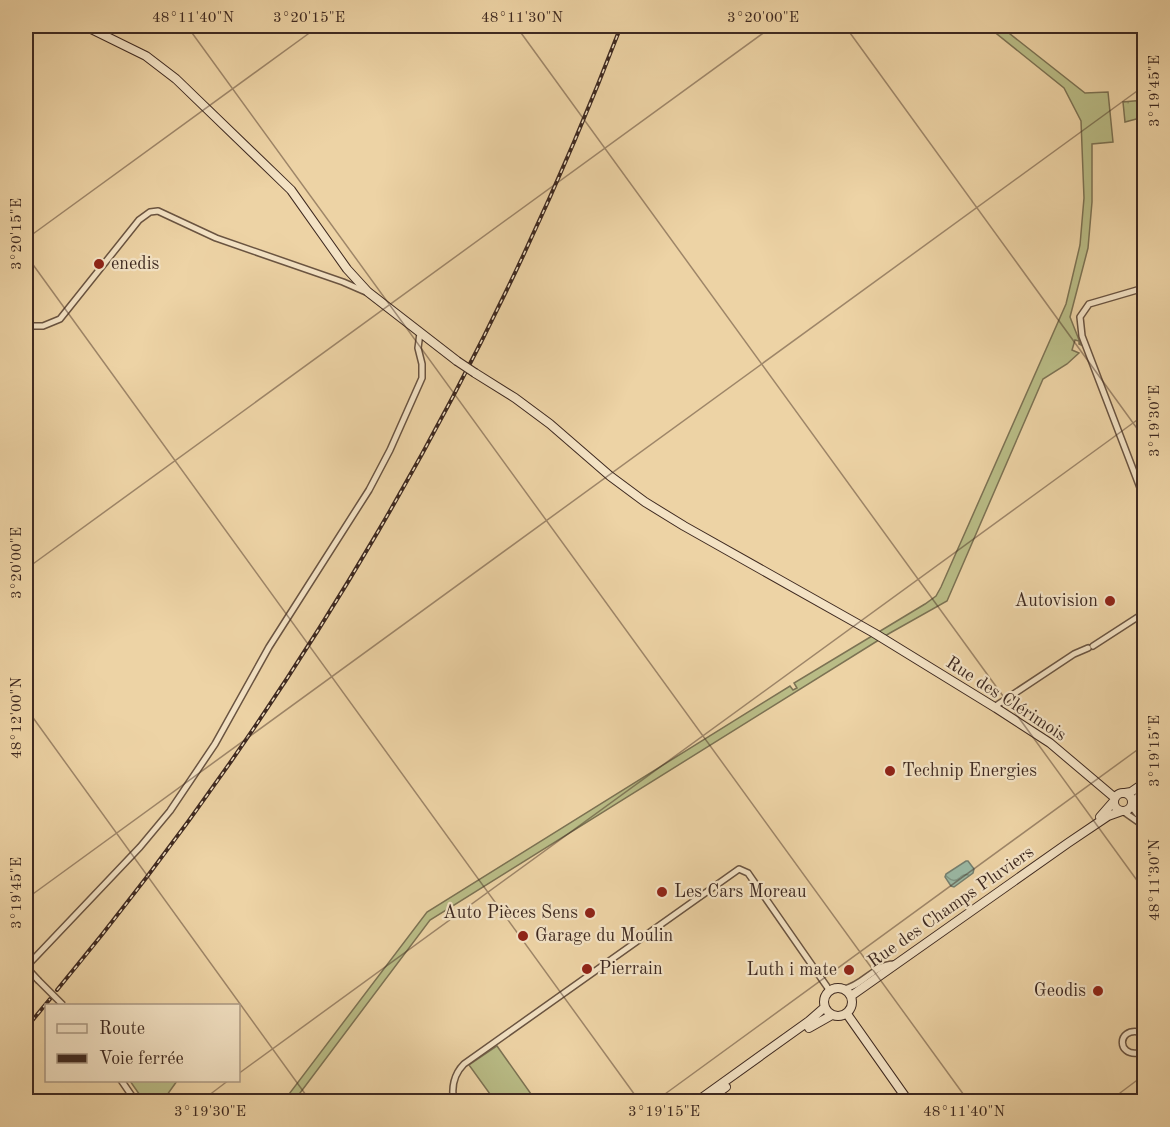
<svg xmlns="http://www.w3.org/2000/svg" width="1170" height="1127" font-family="'Old Standard TT',serif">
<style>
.grass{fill:#b9bc86;stroke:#7c7253;stroke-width:1.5}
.forest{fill:url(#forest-crowns);stroke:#7c7253;stroke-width:1.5}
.water{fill:url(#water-waves);stroke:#757f6f;stroke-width:1.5}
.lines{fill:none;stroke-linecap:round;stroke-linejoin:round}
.street-casing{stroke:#6a5441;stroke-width:8}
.secondary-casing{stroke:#3e2920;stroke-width:10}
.street{stroke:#f3e2c4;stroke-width:5}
.secondary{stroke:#f3e2c4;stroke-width:8}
.rail-casing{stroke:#3e2920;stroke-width:4}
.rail{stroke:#f3e2c4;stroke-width:1.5;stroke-dasharray:4.5;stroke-linecap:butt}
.street-bridge-casing{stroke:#6a5441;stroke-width:8;stroke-linecap:butt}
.secondary-bridge-casing{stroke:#3e2920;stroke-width:10;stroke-linecap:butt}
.street-bridge{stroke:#f3e2c4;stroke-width:5}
.secondary-bridge{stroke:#f3e2c4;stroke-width:8}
.ticks{fill:none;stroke:#3e2920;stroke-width:1.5;stroke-opacity:0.45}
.poi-dot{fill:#8f2418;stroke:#f3e2c4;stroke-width:2}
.labels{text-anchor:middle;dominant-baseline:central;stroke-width:4.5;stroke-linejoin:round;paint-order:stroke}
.poi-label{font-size:18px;fill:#3e2920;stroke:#f3e2c4;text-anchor:start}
.street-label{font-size:18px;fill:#3e2920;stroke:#f3e2c4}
.neatline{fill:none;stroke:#3e2920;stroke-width:2}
.ticks-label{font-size:15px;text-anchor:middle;fill:#3e2920}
</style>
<defs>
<pattern id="forest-crowns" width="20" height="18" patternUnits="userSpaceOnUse" patternTransform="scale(1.5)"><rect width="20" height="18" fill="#b9bc86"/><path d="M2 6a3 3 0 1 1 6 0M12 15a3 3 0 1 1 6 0" fill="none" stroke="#98996d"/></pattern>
<pattern id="water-waves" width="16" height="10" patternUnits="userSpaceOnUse" patternTransform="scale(1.5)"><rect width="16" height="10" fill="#9ab8a4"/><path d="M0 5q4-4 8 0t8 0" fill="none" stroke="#7f9685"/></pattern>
</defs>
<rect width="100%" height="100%" fill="#edd3a5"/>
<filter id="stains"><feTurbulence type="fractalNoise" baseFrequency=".00333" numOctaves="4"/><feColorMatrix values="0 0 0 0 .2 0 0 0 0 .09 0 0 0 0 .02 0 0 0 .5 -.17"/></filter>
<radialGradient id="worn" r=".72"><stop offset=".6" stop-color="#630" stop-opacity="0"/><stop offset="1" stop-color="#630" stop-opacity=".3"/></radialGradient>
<path class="grass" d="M987 26H1000L1085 93 1108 92 1113 142 1092 144V202L1088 248 1070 317 1081 345 1079 344V341L1075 340 1072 350 1079 353 1067 364 1043 379 947 601 890 633 430 920 294 1101 283 1102 427 912 790 686 793 690 797 688 794 683 925 604 936 596 941 587 1066 304 1080 245 1084 198 1081 121 1064 88Z
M497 1046 536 1101H495L469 1065Z
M130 1081H177L162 1102 144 1101Z"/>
<path class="forest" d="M1144 100V117L1125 122 1123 102Z"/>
<path class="water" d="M966 861H968L974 869 973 873 954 887 951 886 945 877 946 874Z"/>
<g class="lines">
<g class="street-casing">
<path id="street" d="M1144 288 1096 302 1089 304 1080 317 1082 336 1144 498
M26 326H43L60 319 139 220 150 212 158 211 216 238 343 282 366 292
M1093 646 1144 613
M996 708 997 705 1074 654 1088 648
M1133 803 1134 810 1143 821
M1124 812 1144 826
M26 967 140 847 170 811 215 744 269 647 369 490 390 450 422 378V364L418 348 420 333
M26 967 38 980
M844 989C863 986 877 962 896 964
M1144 1039 1139 1032C1117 1028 1117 1056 1138 1053L1144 1046
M121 1080 136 1102
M454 1102C451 1088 454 1074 464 1064L739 869 748 873 830 991"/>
</g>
<g class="secondary-casing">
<path id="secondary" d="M85 26 146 56 176 79 291 190 347 269 368 292 457 361
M475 373 515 398 550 424 610 476 645 502 684 526 874 633 996 708 1050 743 1115 798
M1114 802a9 9 0 1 1 18 0a9 9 0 1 1-18 0Z
M1125 793 1131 792 1144 783
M1133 803 1144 791
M1100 817 1114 801
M824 1002a14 14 0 1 1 28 0a14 14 0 1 1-28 0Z
M851 996 1068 843 1108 816 1122 811
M847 1014 909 1102
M809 1028 832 1015
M696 1102 809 1021 825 1007
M705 1102 726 1087"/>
</g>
<use href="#street" class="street"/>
<use href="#secondary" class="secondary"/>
<g class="rail-casing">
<path id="rail" d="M57 990C296 702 487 375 621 26
M26 1028 50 999"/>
</g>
<use href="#rail" class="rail"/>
<g class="street-bridge-casing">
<path id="street-bridge" d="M38 980 63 1005"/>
</g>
<g class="secondary-bridge-casing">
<path id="secondary-bridge" d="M457 361 475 373"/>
</g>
<use href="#street-bridge" class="street-bridge"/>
<use href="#secondary-bridge" class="secondary-bridge"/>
</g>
<path class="ticks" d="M187 26 969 1102M516 26 1144 890M845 26 1144 438M26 239 319 26M26 255 640 1102M26 569 773 26M26 708 311 1102M26 899 1144 86M238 1074 1144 415M200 1102 229 1080M654 1102 1144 745M1108 1102 1144 1075"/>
<g class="poi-dot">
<circle cx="99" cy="264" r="6"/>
<circle cx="1110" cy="601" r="6"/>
<circle cx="890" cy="771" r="6"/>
<circle cx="662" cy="892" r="6"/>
<circle cx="590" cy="913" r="6"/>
<circle cx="523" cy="936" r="6"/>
<circle cx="587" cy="969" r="6"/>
<circle cx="849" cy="970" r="6"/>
<circle cx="1098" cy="991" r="6"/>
</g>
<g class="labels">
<g class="poi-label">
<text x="111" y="264">enedis</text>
<text x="1098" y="601" text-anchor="end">Autovision</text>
<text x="902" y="771">Technip Energies</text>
<text x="674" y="892">Les Cars Moreau</text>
<text x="578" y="913" text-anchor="end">Auto Pièces Sens</text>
<text x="535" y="936">Garage du Moulin</text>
<text x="599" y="969">Pierrain</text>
<text x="837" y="970" text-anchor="end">Luth i mate</text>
<text x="1086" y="991" text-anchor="end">Geodis</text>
</g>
<g class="street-label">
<text transform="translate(1006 699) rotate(33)">Rue des Clérimois</text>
<text transform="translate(951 907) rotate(-35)">Rue des Champs Pluviers</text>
</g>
</g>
<rect width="1170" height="1127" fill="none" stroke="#edd3a5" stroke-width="66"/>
<rect x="45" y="1004" width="195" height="78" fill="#f3e2c4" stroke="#ab9882" stroke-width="1.5"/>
<rect x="57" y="1024" width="30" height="9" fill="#f3e2c4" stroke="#ab9882" stroke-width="1.5"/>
<text x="99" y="1034" font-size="18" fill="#3e2920">Route</text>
<rect x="57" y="1054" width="30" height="9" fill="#3e2920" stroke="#ab9882" stroke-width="1.5"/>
<text x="99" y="1064" font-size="18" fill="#3e2920">Voie ferrée</text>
<rect x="33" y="33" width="1104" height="1061" class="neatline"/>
<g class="ticks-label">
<text x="193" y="22">48°11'40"N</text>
<text x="309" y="22">3°20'15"E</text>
<text x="522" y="22">48°11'30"N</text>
<text x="763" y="22">3°20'00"E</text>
<text transform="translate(1154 91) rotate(-90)" y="5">3°19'45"E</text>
<text transform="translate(16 234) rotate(-90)" y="5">3°20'15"E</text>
<text transform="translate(1154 421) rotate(-90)" y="5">3°19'30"E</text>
<text transform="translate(16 563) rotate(-90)" y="5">3°20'00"E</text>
<text transform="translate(16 718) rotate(-90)" y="5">48°12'00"N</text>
<text transform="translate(1154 751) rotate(-90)" y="5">3°19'15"E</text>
<text transform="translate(1154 880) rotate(-90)" y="5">48°11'30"N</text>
<text transform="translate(16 893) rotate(-90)" y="5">3°19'45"E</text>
<text x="210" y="1116">3°19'30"E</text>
<text x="664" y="1116">3°19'15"E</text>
<text x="964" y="1116">48°11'40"N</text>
</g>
<rect width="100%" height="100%" filter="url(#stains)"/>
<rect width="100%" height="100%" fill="url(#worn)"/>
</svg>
